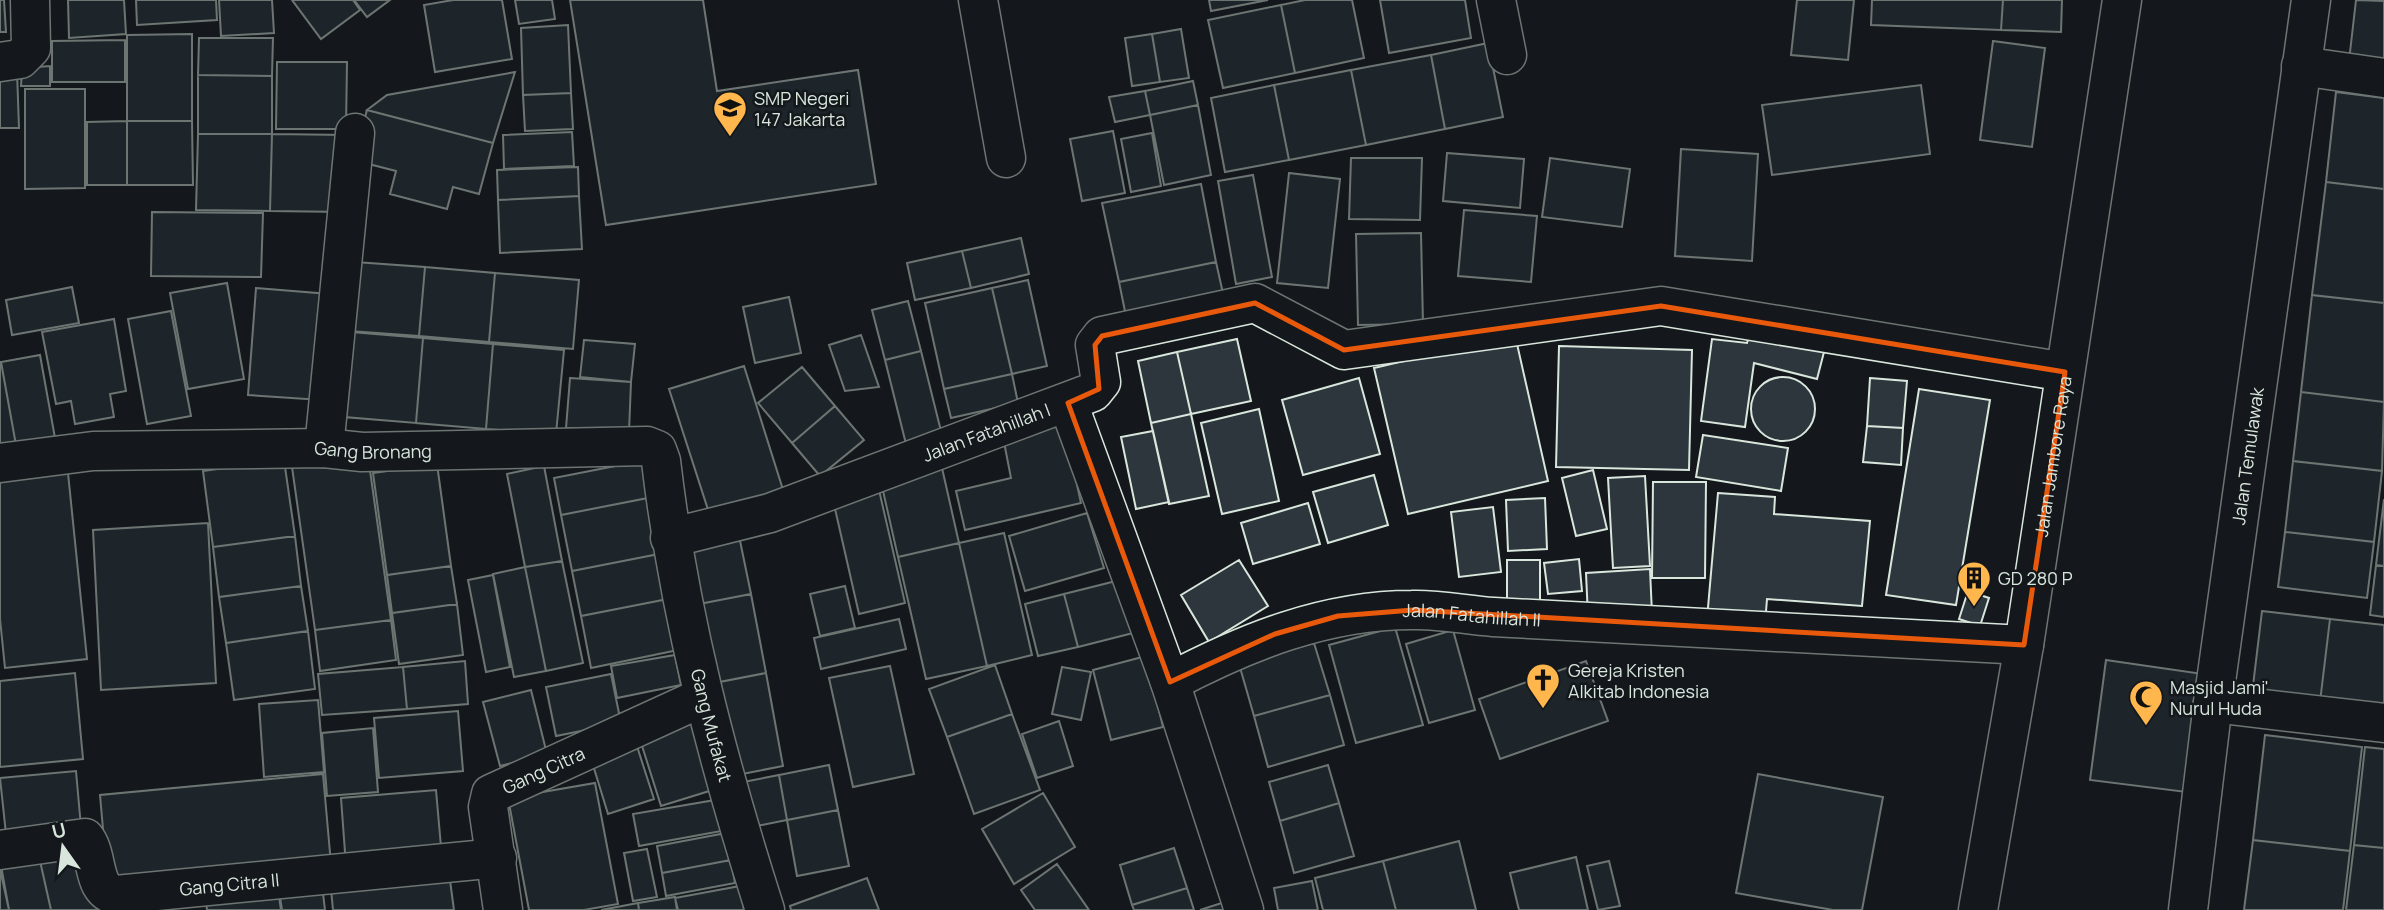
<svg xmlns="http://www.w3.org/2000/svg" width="2384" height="910" font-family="Manrope,sans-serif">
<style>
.building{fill:#2c363c;stroke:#d8e6dc;stroke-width:2}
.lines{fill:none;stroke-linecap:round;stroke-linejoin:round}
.street-casing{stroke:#d8e6dc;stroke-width:41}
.secondary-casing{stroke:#d8e6dc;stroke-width:41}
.street{stroke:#14181c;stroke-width:38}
.secondary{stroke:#14181c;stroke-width:38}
.marked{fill:none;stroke:#e8590c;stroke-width:5;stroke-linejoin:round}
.labels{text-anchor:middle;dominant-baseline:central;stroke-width:5;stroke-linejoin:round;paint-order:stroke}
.poi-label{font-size:18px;fill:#d8e6dc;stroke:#14181c;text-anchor:start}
.street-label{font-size:18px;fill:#d8e6dc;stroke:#14181c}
</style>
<rect width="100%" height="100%" fill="#14181c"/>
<path class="building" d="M0 0H4L6 32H0Z
M68 0H124L126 34 69 38Z
M136 0H216L217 20 137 25Z
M219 0H272L274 33 221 36Z
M292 0H353L360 10 321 39Z
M354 0H390L367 17Z
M453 0H502L512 59 435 72 424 5Z
M515 0H552L555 19 519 24Z
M570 0H703L717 91 858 70 876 184 606 225Z
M1209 0H1268L1211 11Z
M1305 0H1352L1364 58 1295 73 1281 5Z
M1380 0H1465L1471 38 1389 53Z
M1797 0H1854L1848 60 1791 55Z
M1872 0H2003L2001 30 1871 25Z
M2003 0H2062L2061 32 2001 30Z
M2356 0 2384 1V65L2349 61Z
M1281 5 1295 73 1223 88 1208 20Z
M568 25 571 93 523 95 521 28Z
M1181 29 1189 78 1160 82 1152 34Z
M192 34V121H127V35Z
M1152 34 1160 82 1132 86 1125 38Z
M199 38H273L272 76 198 75Z
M125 40V82H52V41Z
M1993 41 2045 48 2032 147 1980 140Z
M1488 43 1503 117 1445 129 1431 55Z
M1431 55 1445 129 1366 145 1351 70Z
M277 62H347L346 129H276Z
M50 66V86H21L22 68Z
M1351 70 1366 145 1289 160 1274 85Z
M17 71 19 128H0V72Z
M515 72 493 143 367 110 387 95Z
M198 75 272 76V134H198Z
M1193 81 1198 105 1150 115 1145 91Z
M1274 85 1289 160 1225 172 1211 98Z
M1921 85 1930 154 1772 175 1762 105Z
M25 89H85V188L25 189Z
M1145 91 1150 115 1115 122 1109 97Z
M2336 92 2384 98V189L2326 182Z
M571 93 573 129 525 131 523 95Z
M1198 105 1211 175 1164 185 1150 115Z
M367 110 493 143 479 194 453 187 447 209 390 194 396 171 353 160Z
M127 121H192L193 185H127Z
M127 121V185H87V122Z
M1113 131 1125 193 1082 201 1070 139Z
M572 132 574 166 504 169 503 135Z
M1152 133 1161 186 1131 192 1121 139Z
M198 134H272L270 211 196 210Z
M272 134 347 135 346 212 270 211Z
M1681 149 1758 154 1752 261 1675 256Z
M1447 153 1524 159 1520 208 1443 201Z
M1351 158H1422L1420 220 1349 219Z
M1550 158 1630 169 1622 227 1542 217Z
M578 167 579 196 498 200 497 170Z
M1289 173 1340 179 1328 288 1277 283Z
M1253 175 1272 277 1236 284 1218 181Z
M2326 182 2384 189V303L2312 295Z
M1201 184 1216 262 1119 282 1102 203Z
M579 196 582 249 500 253 498 200Z
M1464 210 1537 216 1531 282 1458 276Z
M152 212 263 213 261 277 151 276Z
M1421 233 1423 324 1358 325 1356 234Z
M1021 238 1029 274 971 288 962 251Z
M962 251 971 288 915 300 907 263Z
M355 262 425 267 419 336 349 331Z
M1216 262 1226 307 1128 326 1119 282Z
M425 267 495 273 489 342 419 336Z
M495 273 579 280 573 349 489 342Z
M1028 280 1047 366 1012 374 992 288Z
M227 283 244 379 188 389 170 293Z
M72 287 79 323 12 335 6 300Z
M256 288 329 294 321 400 248 395Z
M992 288 1012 374 944 389 925 303Z
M2312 295 2384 303V402L2301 392Z
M789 297 801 353 755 363 743 307Z
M908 301 921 351 885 360 872 310Z
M171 311 191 416 147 424 128 319Z
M114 319 126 391 110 394 114 417 75 424 71 401 56 404 42 332Z
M351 332 423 338 416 423 344 417Z
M1750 333 1824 352 1817 379 1754 363 1745 427 1701 421 1712 339 1747 343Z
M861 335 879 387 845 391 829 345Z
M1515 335 1548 481 1408 514 1374 368Z
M423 338 493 344 486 429 416 423Z
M1237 339 1251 401 1191 414 1177 352Z
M584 340 635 344 631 382 580 377Z
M493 344 564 350 556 434 486 429Z
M1559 346 1692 350 1689 470 1556 467Z
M921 351 942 435 906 444 885 360Z
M1177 352 1191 414 1151 423 1138 361Z
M40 355 55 438 16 445 1 362Z
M0 362H1L16 445 0 443Z
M744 366 785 496 711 519 669 389Z
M802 367 835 406 792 443 758 403Z
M1012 374 1018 403 951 418 944 389Z
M1751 409a32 32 0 1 1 64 0a32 32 0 1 1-64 0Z
M570 378 631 382 629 432 566 428Z
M1359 378 1380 454 1303 475 1282 400Z
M1870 378 1907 381 1903 428 1867 426Z
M1919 389 1990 400 1956 605 1886 595Z
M2301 392 2384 402 2382 471 2293 461Z
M835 406 864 440 820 476 792 443Z
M1259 409 1279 501 1222 514 1201 423Z
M1191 414 1209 496 1169 504 1151 423Z
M1064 425 1081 503 965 530 956 491 1011 478 1003 437Z
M1867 426 1903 428 1901 465 1863 462Z
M1153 431 1169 502 1136 509 1121 437Z
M1703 435 1788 448 1781 491 1696 477Z
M368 456 391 620 315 630 292 467Z
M284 460 295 536 213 547 203 471Z
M646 460 653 497 561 515 554 478Z
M2293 461 2382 471 2374 542 2285 532Z
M437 464 451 566 387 575 373 473Z
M544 466 562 561 525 567 507 474Z
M942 468 959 543 898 557 881 482Z
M1593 470 1607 529 1576 536 1562 478Z
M68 473 87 659 5 668 0 619V480Z
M1374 475 1388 525 1328 543 1313 492Z
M1645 476 1650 566 1613 568 1608 478Z
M1653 482H1706L1705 578H1652Z
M879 490 905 603 859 614 833 500Z
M1718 493 1775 497 1774 514 1870 521 1862 606 1767 599 1765 624 1707 619Z
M653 497 664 553 572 571 561 515Z
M1545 498 1547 549 1508 551 1506 500Z
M2384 499V566L2376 565Z
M1308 503 1320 544 1253 564 1241 523Z
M1493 507 1501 572 1459 577 1451 512Z
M1087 513 1104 568 1025 591 1009 536Z
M208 523 216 683 101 690 93 530Z
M738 531 751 594 694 605 682 541Z
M2285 532 2374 542 2367 598 2278 587Z
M1004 533 1032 655 987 666 959 543Z
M295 536 301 586 219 597 213 547Z
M959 543 987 666 926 679 898 557Z
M664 553 673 598 581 616 572 571Z
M1579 559 1582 591 1548 594 1544 563Z
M1239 560 1268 606 1209 642 1181 595Z
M1507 560H1540V600H1507Z
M562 561 583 663 546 671 525 567Z
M2376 565 2384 566V617L2370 615Z
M451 566 457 604 392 613 387 575Z
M525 567 546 671 514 677 493 574Z
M1650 569 1652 614 1588 617 1586 573Z
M493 575 510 667 486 672 468 580Z
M1128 578 1141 631 1078 647 1064 594Z
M301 586 308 631 226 643 219 597Z
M845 586 855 628 820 636 810 594Z
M1968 591 1989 598 1980 626 1959 619Z
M751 594 766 673 709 684 694 605Z
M1064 594 1078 647 1038 656 1025 604Z
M673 598 683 649 591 668 581 616Z
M457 604 463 655 399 664 392 613Z
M2262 611 2330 619 2320 702 2252 694Z
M899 619 906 649 821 669 814 638Z
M2330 619 2384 625V709L2320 702Z
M391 620 396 660 320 671 315 630Z
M1395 627 1423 725 1356 743 1329 645Z
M1453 630 1475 710 1429 723 1406 644Z
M308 631 315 689 234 700 226 643Z
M1314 643 1330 695 1254 716 1239 664Z
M675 655 681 685 617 698 611 666Z
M1146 656 1163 727 1111 740 1093 670Z
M2106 660 2203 674 2186 792 2090 780Z
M465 661 468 704 407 709 403 667Z
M1586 661 1608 721 1500 759 1479 699Z
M995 665 1012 714 947 737 929 689Z
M890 666 914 774 853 787 829 678Z
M403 667 407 709 322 715 318 674Z
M1062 667 1091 672 1081 720 1052 714Z
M75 673 83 759 0 767V681Z
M766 673 783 766 727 777 709 684Z
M611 674 621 723 556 736 546 687Z
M531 690 547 754 500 766 483 702Z
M1330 695 1344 745 1268 767 1254 716Z
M318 700 324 772 264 777 259 704Z
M458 711 463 771 379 778 374 718Z
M695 712 719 788 661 806 637 730Z
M1012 714 1040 790 974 814 947 737Z
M1059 721 1073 766 1037 778 1022 734Z
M373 728 378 792 327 796 322 733Z
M2265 735 2362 747 2350 851 2253 840Z
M634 737 654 799 608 814 589 752Z
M2365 747 2384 749V848L2354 845Z
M829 765 838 810 787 820 779 775Z
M1328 765 1339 803 1280 821 1269 782Z
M76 771 81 827 6 834 0 778Z
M323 774 331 864 108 886 100 795Z
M1758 774 1883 797 1862 910H1833L1736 893Z
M779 775 787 820 747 828 738 783Z
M595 783 618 904 584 910H529L508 798Z
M436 790 442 858 346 866 341 798Z
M1043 793 1075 847 1014 884 982 829Z
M721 799 727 830 639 846 633 814Z
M1339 803 1354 856 1294 873 1280 821Z
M838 810 849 866 797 876 787 820Z
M726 833 731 860 662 873 657 846Z
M2253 840 2350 851 2343 910H2244Z
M1459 841 1476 910H1396L1383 861Z
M83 842 97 910H51L38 852Z
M2354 845 2384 848V910H2346Z
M1174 848 1187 888 1132 905 1120 865Z
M647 849 657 897 633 901 624 853Z
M38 852 51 910H9L0 860Z
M1576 857 1588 910H1519L1510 873Z
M731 860 735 883 666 896 662 873Z
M1383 861 1396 910H1323L1315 878Z
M1609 861 1620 906 1598 910 1587 866Z
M1057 864 1089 910H1035L1021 890Z
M0 869 9 910H0Z
M449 873 454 910H333L331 889Z
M867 878 879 910H791L790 906Z
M1312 881 1318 910H1278L1274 888Z
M277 883 281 910H207L205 894Z
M322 885 325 910H282L279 891Z
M740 886 744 910H678L675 898Z
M1187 888 1194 910H1134L1132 905Z
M675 897 677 910H639L638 903Z
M1231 900 1234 910H1200Z
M638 903 639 910H601Z"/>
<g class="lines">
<g class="street-casing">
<g id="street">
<path d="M978 0 1006 158"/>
<path d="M1496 0 1507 55"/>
<path d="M0 62 20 59 31 48 30 0"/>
<path d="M2301 66 2384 78"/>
<path d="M1068 403 1170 682 1244 910"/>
<path d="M324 448 355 133"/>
<path id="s1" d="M0 463 93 451 324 448 362 452 647 446 657 450 661 461C679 615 718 763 765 910"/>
<path id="s2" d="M670 538 770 513 1093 392 1101 382 1095 345 1102 336 1255 303 1344 350 1661 306 2065 372"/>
<path id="s3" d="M1170 682C1246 642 1325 610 1412 610 1438 609 1466 615 1493 617L2024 645"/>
<path d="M2213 703 2384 723"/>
<path id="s4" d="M0 850 85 838C99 855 91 891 116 895L497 858"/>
<path id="s5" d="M503 910 488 807 491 794 703 697"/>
<path id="s6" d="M2188 910 2213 703 2311 0"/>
</g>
</g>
<g class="secondary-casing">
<g id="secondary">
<path id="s7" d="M1978 910 2024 645 2122 0"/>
</g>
</g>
<use href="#street" class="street"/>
<use href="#secondary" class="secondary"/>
</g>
<path d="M0 0H2384V910H0ZM1255 303 1344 350 1661 306 2065 372 2024 645 1413 610 1338 616 1275 634 1170 682 1068 403 1099 389 1095 345 1102 336Z" fill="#14181c" fill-opacity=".55" fill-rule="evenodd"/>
<path class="marked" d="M1255 303 1344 350 1661 306 2065 372 2024 645 1413 610 1338 616 1275 634 1170 682 1068 403 1099 389 1095 345 1102 336Z"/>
<defs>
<g id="school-pin" transform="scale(1.75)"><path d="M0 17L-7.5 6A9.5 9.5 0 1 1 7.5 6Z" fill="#ffb74d" stroke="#14181c"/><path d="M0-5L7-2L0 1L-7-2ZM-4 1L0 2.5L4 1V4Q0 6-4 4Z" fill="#111"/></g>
<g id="building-pin" transform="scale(1.75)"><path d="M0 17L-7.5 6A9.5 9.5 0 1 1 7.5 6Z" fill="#ffb74d" stroke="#14181c"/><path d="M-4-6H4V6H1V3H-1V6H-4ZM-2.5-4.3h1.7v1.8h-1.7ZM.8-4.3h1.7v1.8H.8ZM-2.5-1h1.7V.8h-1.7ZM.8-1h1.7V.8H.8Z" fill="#111"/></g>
<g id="church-pin" transform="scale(1.75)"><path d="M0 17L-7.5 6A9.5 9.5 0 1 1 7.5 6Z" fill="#ffb74d" stroke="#14181c"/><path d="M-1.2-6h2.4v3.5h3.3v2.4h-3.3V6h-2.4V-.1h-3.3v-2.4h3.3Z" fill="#111"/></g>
<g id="mosque-pin" transform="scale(1.75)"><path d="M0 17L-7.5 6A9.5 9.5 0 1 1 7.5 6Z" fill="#ffb74d" stroke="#14181c"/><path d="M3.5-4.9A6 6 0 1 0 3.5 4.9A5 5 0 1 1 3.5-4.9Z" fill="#111"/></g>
</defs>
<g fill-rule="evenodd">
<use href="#school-pin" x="730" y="108"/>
<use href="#building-pin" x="1974" y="578"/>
<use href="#church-pin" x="1543" y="680"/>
<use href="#mosque-pin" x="2146" y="697"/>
</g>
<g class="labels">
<g class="poi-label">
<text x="754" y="98">SMP Negeri<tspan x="754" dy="21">147 Jakarta</tspan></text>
<text x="1998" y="578">GD 280 P</text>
<text x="1568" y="670">Gereja Kristen<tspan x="1568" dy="21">Alkitab Indonesia</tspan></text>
<text x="2170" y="687">Masjid Jami'<tspan x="2170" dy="21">Nurul Huda</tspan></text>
</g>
<g class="street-label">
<text stroke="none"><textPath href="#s2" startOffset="334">Jalan Fatahillah I</textPath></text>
<text stroke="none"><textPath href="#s1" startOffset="374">Gang Bronang</textPath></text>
<text stroke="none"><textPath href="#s7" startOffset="460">Jalan Jambore Raya</textPath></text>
<text stroke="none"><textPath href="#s6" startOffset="458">Jalan Temulawak</textPath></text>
<text stroke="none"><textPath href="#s3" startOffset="315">Jalan Fatahillah II</textPath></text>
<text stroke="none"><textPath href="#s1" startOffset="940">Gang Mufakat</textPath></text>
<text stroke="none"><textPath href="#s5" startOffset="175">Gang Citra</textPath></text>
<text stroke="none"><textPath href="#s4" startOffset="268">Gang Citra II</textPath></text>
</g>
</g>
<g transform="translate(63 847) rotate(346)" stroke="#14181c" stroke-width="5" paint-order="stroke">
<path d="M0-5L12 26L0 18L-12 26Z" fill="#d8e6dc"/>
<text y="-10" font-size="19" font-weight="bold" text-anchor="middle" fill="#d8e6dc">U</text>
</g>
</svg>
